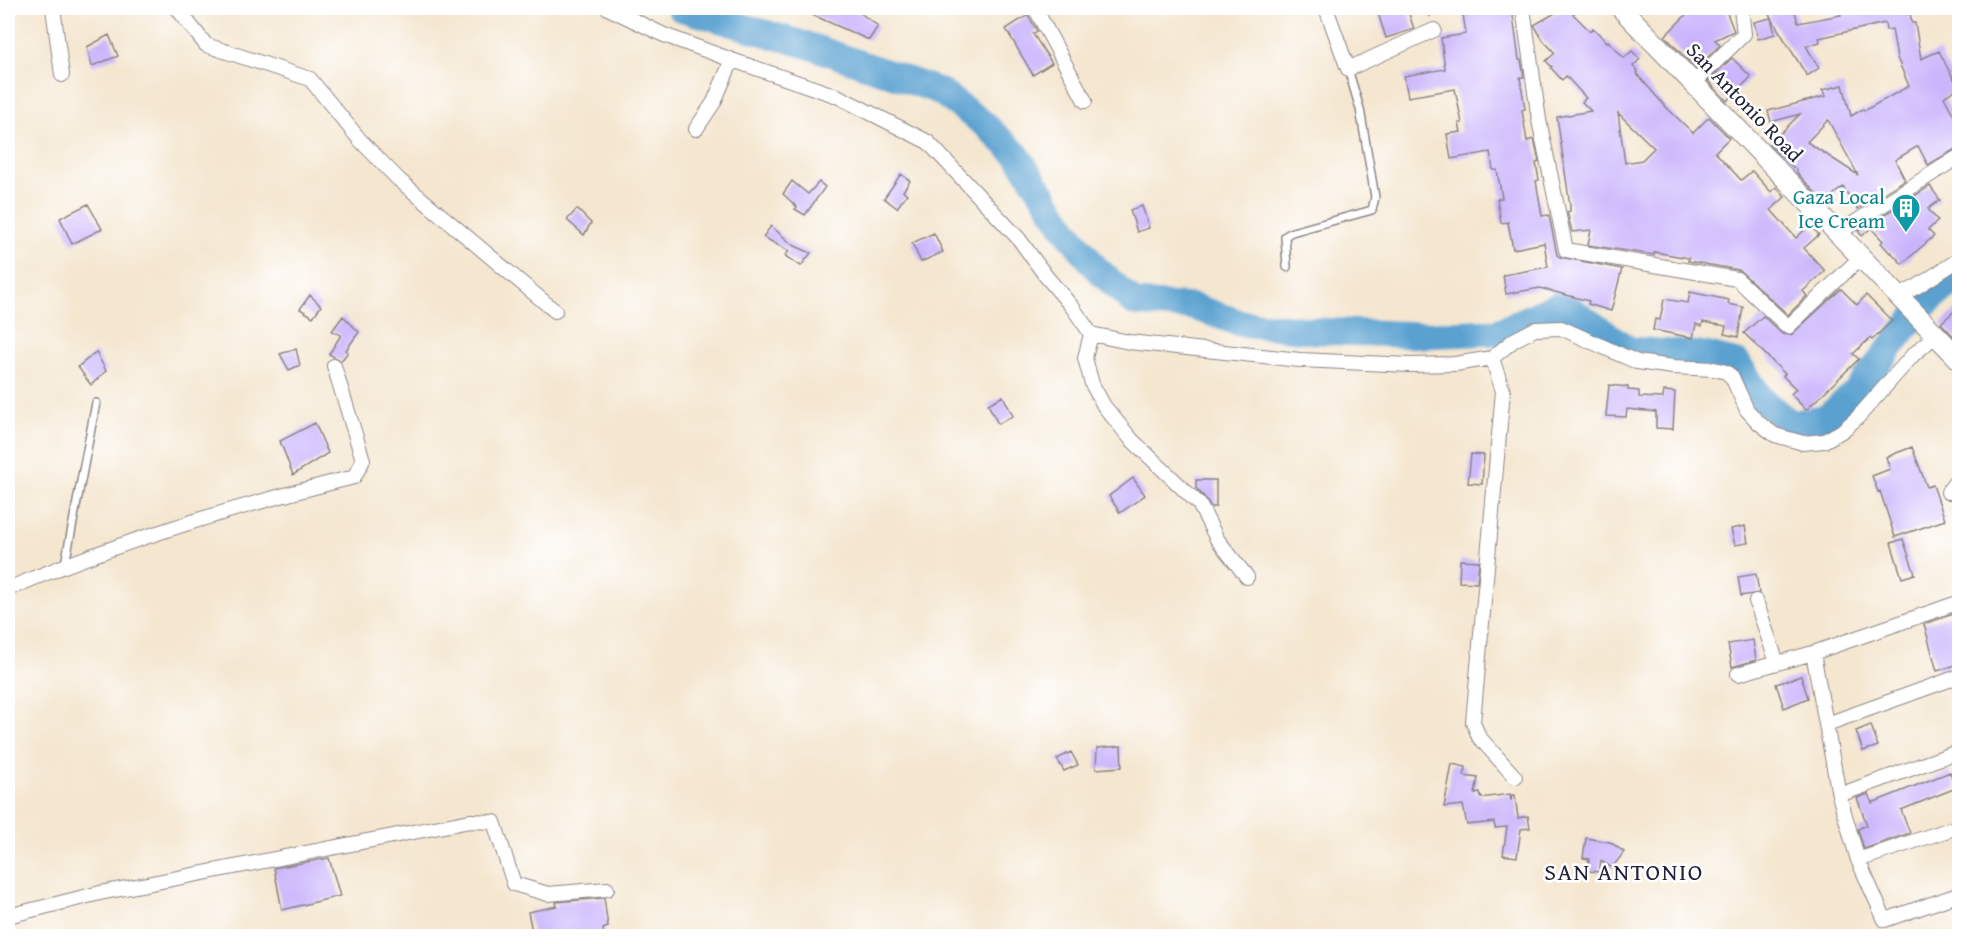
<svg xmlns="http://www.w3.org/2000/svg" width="1967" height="944" font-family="'Gentium Book Plus',serif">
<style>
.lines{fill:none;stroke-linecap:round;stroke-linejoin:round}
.river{stroke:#5aa1d0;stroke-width:27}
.building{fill:#cab5fc;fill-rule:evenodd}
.lane-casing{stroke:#8b8485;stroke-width:10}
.street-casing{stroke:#8b8485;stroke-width:16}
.secondary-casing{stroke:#8b8485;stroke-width:22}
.path{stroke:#8b8485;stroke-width:3;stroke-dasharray:4.5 4.5;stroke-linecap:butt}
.lane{stroke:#fff;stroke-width:7}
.street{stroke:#fff;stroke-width:14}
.secondary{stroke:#fff;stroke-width:20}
.labels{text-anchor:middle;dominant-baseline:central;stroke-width:5;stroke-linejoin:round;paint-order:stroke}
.street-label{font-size:21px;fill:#22223b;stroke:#fff}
.culture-label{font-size:21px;fill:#0d838f;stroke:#fff;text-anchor:end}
.quarter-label{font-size:24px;letter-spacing:1.5px;fill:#22223b;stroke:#fff}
</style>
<rect width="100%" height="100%" fill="#fff"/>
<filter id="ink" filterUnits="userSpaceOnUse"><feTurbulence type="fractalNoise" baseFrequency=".0167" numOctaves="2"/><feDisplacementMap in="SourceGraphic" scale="12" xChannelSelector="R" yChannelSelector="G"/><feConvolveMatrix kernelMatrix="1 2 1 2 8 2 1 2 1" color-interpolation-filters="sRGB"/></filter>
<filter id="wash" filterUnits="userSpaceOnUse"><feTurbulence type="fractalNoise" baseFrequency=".008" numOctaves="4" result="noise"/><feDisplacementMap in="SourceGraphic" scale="24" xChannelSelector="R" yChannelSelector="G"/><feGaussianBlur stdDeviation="1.35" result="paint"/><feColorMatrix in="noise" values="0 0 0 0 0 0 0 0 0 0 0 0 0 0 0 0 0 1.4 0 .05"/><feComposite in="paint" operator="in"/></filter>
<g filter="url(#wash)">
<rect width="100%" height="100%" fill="#f4e6cf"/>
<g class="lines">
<path class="river" d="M680 8 816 48 939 91 983 123 1017 155 1066 230 1096 268 1134 303 1194 307 1240 323 1317 331 1422 335 1498 332 1562 303 1630 350 1706 355 1738 363 1762 400 1792 424 1827 417 1856 392 1922 307 1960 276"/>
</g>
<g id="blocks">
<path class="building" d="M797 8H853L878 26 869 40Z
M1394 8H1407L1414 29 1386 38 1378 13Z
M1462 8H1512L1519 60H1521L1524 77H1520L1525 109 1522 110 1527 141 1534 139 1539 162 1536 163 1539 180 1536 181 1542 216 1549 215 1557 255 1560 257 1622 269 1611 311 1588 304 1589 301 1540 288 1506 294 1503 275 1548 267 1544 243 1513 249 1508 222 1501 223 1497 199 1502 198 1497 170H1493L1490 152 1451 159 1447 134 1461 132 1459 123H1462L1455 89 1408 97 1404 76 1445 69 1441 38 1466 34Z
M1564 8H1579L1573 14 1590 31 1593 28 1607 42 1608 41 1624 58 1632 51 1640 59 1633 66 1638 72 1636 73 1664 105 1693 133 1709 117 1729 138 1715 152 1741 180 1752 171 1771 192 1776 187 1785 197 1771 210 1796 238 1810 225 1819 235 1804 248 1825 271 1803 291 1807 296 1788 315 1739 270 1688 261 1689 258 1654 252V255L1588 245 1591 230 1572 232 1567 212 1570 211V206L1557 117 1591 111 1582 102 1586 98 1566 76 1562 80 1551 68 1552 67 1546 61 1555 53 1543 40 1534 25ZM1618 113 1654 148 1642 160 1625 163Z
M1693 8H1725L1734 31 1715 40 1720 45 1696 69 1665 36Z
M1765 8H1794L1798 23 1841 15 1840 13 1862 8H1905L1906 14 1910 13 1912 23H1915L1921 59 1939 51 1948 69 1959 87 1944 97 1959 125V147L1928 165 1918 146 1895 160 1905 180 1858 209 1843 187 1824 202 1796 172 1797 171 1769 145 1800 114 1771 122 1768 111 1826 96 1822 90 1843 85 1851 116 1863 109 1864 111 1909 86 1897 58 1892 29 1886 30 1885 23 1819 38 1820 42 1806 46 1819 68 1807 76ZM1828 120 1858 175 1807 142Z
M1028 15 1037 31 1033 34 1052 63 1033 75 1006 29Z
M1771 18 1775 34 1758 39 1754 22Z
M109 35 118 56 92 66 87 47Z
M1732 58 1751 77 1727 101 1708 81Z
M901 174 910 181 903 191 907 194 897 208 884 198Z
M792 181 808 194 819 182 825 187 805 215 795 209 797 207 783 194Z
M1930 186 1940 200 1928 209 1938 221 1928 230 1934 236 1902 264 1891 252 1890 253 1881 243 1883 241 1871 228 1862 236 1858 231Z
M88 204 102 229 72 244 60 218Z
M1142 206 1149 228 1137 232 1130 210Z
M577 209 591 223 584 235 567 220Z
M771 226 793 245 811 253 801 266 785 256 789 251 763 237Z
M934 233 943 252 921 262 912 243Z
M1841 289 1857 305 1866 295 1892 321 1872 340 1870 338 1853 354 1859 359 1806 410 1791 394 1796 389 1783 376 1785 374 1744 333 1763 316 1782 334 1791 335Z
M1690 292 1729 300 1728 304 1743 307 1738 337 1724 334 1726 326 1703 322 1702 326 1696 324 1693 338 1653 330 1655 319 1660 320 1664 299 1688 303Z
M310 295 321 306 313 317 300 309Z
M1959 307V342L1941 323Z
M343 316 359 332 346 350 348 352 341 361 329 354 341 335 332 331Z
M296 349 300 365 289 370 280 354Z
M96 352 106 371 91 385 78 367Z
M1609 385 1628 387V390L1639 391V397L1663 398 1664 391 1675 392 1673 429 1656 428V412L1627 409 1626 417 1606 416Z
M1003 396 1013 416 998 424 988 404Z
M315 423 328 453 293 475 280 441Z
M1912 447 1927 487 1933 485 1945 520 1895 537 1880 491 1878 492 1872 476 1890 469 1886 457Z
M1471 454 1484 455 1482 484 1468 483Z
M1133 478 1145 495 1120 513 1109 496Z
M1196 480H1216V507H1211L1205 498 1196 488Z
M1745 526 1748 543 1735 545 1731 529Z
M1903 539 1915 574 1902 578 1891 543Z
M1460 560 1479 561 1477 583 1459 582Z
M1756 574 1759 593 1741 596 1738 577Z
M1959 612V664L1937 671 1924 624Z
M1753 640 1756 660 1732 667 1728 644Z
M1801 676 1808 698 1784 708 1776 684Z
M1871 725 1878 746 1863 751 1856 731Z
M1121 746 1122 767 1096 769 1097 748Z
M1071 752 1078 765 1064 771 1057 759Z
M1452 764 1466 767 1464 776 1478 778 1475 794 1480 793 1481 798 1510 794 1511 801 1512 795H1515L1518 818 1528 816 1530 828 1521 829 1517 857 1503 855 1507 827 1495 828 1494 822 1467 825 1463 805 1444 807Z
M1950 772 1956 788 1901 810 1910 833 1864 849 1858 829 1867 825 1857 798 1868 794 1872 803Z
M1586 838 1610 842 1624 852 1612 868 1601 861 1599 872 1588 871 1589 859 1583 858Z
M329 858 340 896 282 910 274 868Z
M604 898 608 927 603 929 604 935 533 936 528 912 557 906 556 902Z"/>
</g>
</g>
<g filter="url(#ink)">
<use href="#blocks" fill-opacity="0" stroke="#8b8485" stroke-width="1.5"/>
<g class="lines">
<g class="lane-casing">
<path id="lane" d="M1287 267 1285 236 1292 232 1372 210 1375 197 1360 109 1348 69
M65 564 96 403"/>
</g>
<g class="street-casing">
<path id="street" d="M53 8 62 75
M177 8 206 45 310 79 360 140 398 179 555 311
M608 8 664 35 732 60
M1035 8 1085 101
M1326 8 1348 69 1434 30
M1523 8 1539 120 1566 250 1737 279 1788 327 1861 257
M1694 83 1744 34 1741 8
M696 129 714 102 732 60 837 96 928 142 1019 239 1045 275 1073 308 1091 334 1129 342 1300 360 1410 365 1455 364 1492 358 1514 340 1535 329 1561 328 1637 362 1673 367 1714 369 1726 372 1732 377 1747 410 1759 423 1775 435 1803 443 1824 441 1842 431 1858 417 1913 355 1936 335
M1838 233 1960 156
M1897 297 1918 286 1960 259
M1091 334 1085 358 1092 384 1104 406 1131 439 1199 504 1217 539 1247 577
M1492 358 1503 391 1473 722 1479 737 1515 777
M1948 492 1960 476
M8 589C119 541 237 506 354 477L363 460 334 366
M1756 601 1777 663
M1960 602 1813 653 1839 795 1858 860 1885 920 1960 894
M1738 674 1813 653
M1827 724 1960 676
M1839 795 1960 751
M1858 860 1960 826
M8 916 100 893 470 821 494 822 514 884 548 894 607 889"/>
</g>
<g class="secondary-casing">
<path id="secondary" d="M1621 8 1960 360"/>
</g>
<path class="path" d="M1426 8 1430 17"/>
<use href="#lane" class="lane"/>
<use href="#street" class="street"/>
<use href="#secondary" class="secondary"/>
</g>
</g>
<defs>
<g id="building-pin" transform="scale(1.5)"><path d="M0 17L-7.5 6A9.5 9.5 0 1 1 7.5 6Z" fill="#0f9aa8" stroke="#fff"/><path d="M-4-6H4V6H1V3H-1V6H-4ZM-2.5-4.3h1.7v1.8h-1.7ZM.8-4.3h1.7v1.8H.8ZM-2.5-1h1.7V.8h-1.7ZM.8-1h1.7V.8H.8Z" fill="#fff"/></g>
</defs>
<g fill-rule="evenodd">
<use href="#building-pin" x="1906" y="208"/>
</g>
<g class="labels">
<g class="street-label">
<text transform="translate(1745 102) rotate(46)">San Antonio Road</text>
</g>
<g class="culture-label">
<text x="1885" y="196">Gaza Local<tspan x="1885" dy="24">Ice Cream</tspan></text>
</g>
<g class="quarter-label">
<text x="1624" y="871">SAN ANTONIO</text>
</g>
</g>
<rect width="1967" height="944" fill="none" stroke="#fff" stroke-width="30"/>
</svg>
